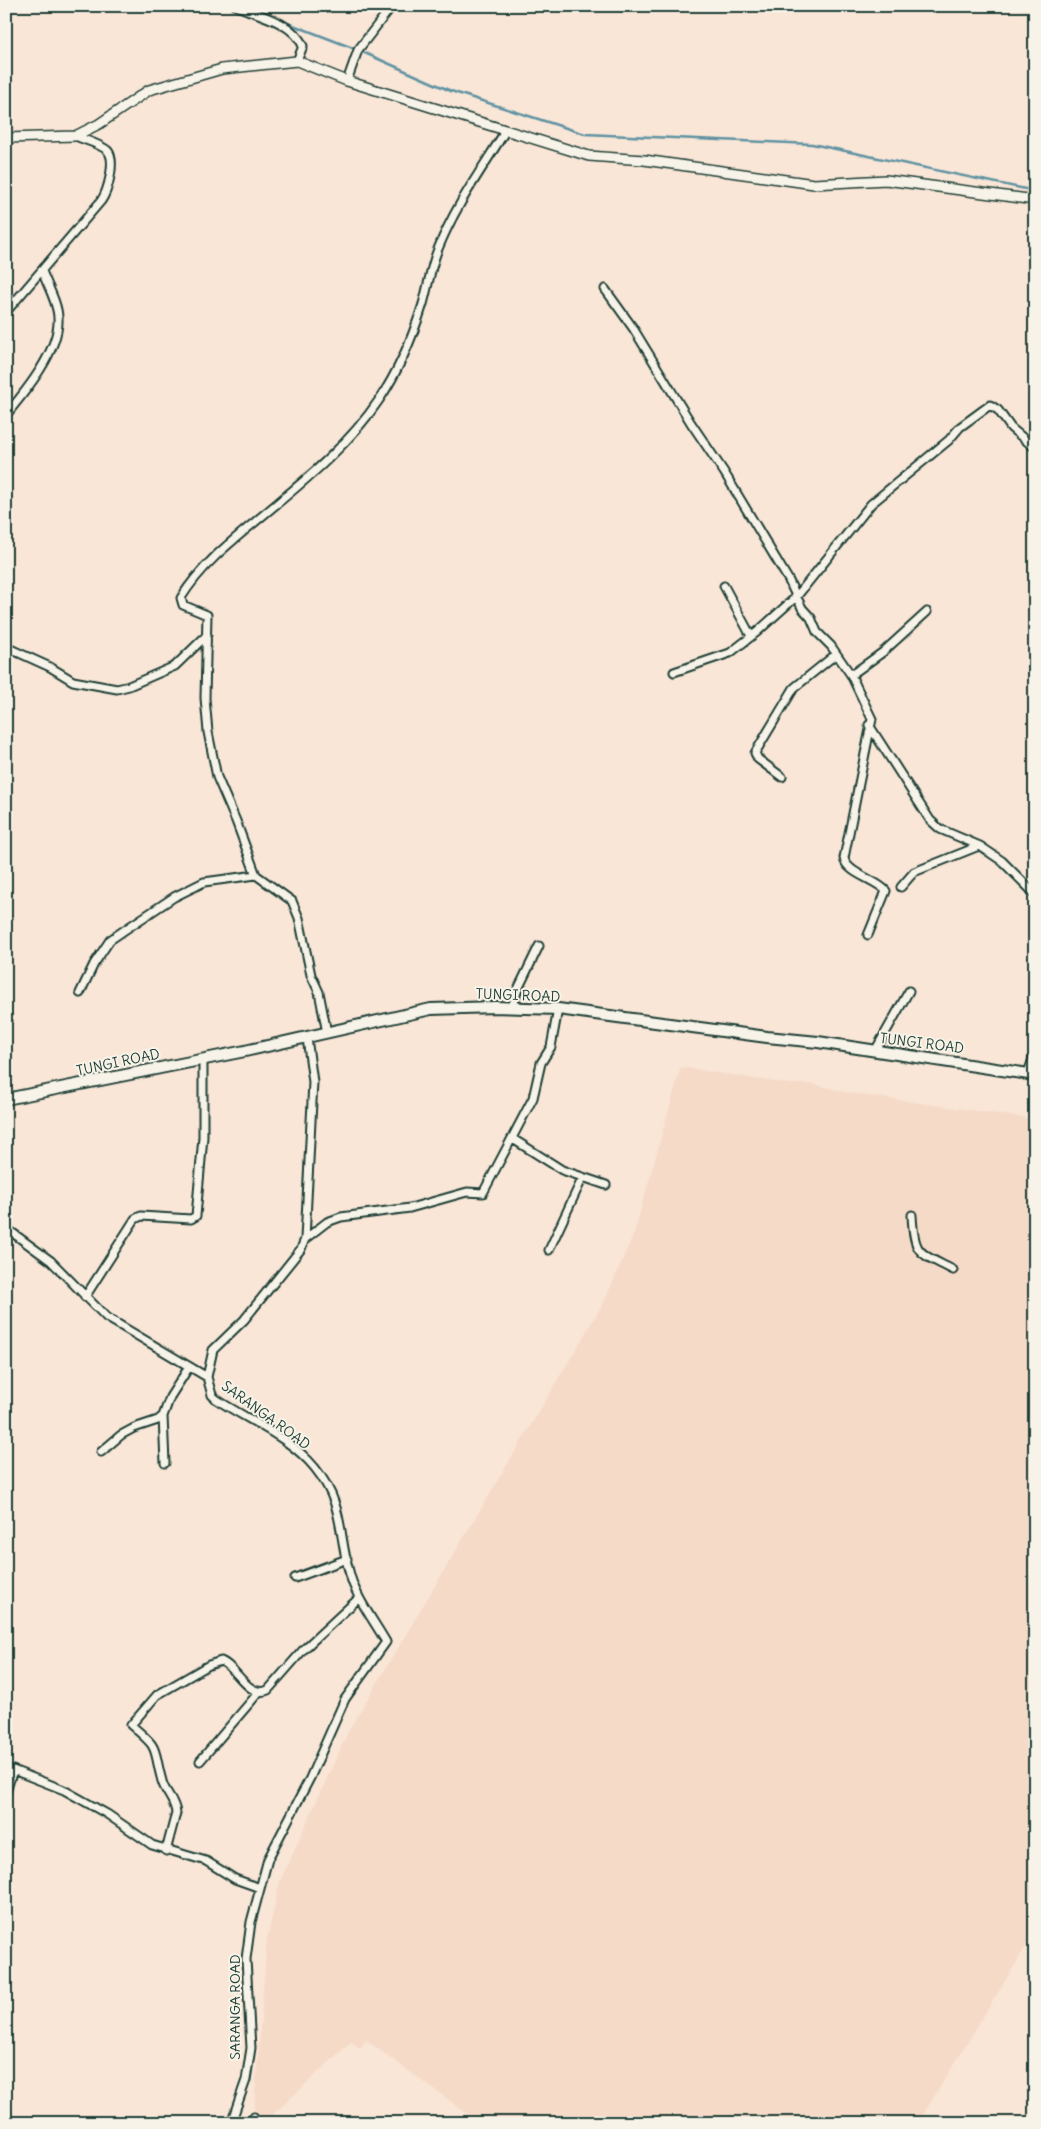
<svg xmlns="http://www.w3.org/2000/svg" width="1041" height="2129" font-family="Delius,sans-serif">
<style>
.built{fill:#f6dac8}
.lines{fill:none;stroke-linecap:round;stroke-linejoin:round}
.stream{stroke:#6092a2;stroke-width:2.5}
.minor-casing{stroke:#1f3d34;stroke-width:11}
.tertiary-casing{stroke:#1f3d34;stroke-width:12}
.secondary-casing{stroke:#1f3d34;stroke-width:14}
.minor{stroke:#f7f3e8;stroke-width:7}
.tertiary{stroke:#f7f3e8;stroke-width:9}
.secondary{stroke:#f7f3e8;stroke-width:10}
.labels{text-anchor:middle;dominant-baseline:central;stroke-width:4;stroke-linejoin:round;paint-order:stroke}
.street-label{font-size:14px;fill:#1f3d34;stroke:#f7f3e8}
</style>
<rect width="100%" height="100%" fill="#f9e6d7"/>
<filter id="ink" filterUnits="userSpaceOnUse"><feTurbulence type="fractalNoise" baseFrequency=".02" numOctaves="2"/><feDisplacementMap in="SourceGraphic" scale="10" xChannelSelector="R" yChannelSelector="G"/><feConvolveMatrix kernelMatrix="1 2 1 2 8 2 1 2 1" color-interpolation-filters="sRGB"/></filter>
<g filter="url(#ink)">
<path class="built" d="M681 1067 790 1084H813L849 1093 1035 1119V1932L918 2123H572L556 2113 548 2123H480L366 2040 360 2048 351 2042 264 2123H253L267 1939 280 1881 349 1730 604 1302 634 1233Z"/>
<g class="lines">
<path class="stream" d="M280 20 358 50 451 91 585 134 812 144 1035 191"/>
<g class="minor-casing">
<path id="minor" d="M236 6C259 15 293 22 303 46L297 61
M347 81 358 50 392 6
M605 289 633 328 691 423 724 472 788 579 802 608 811 618 817 632 831 646 851 675 872 719 844 858C846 873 877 880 886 891L868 935
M6 312 101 201C108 191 116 161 108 151 101 144 85 140 75 136
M6 415C25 392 60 350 58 318 58 303 47 285 42 271
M724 586 751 636
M6 647 50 667 73 681 117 689 129 686 175 666 207 635
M674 672 730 653 757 632 797 596 871 504 949 440 960 427 990 405 998 410 1011 428 1035 448
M851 675 883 652 927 612
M869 725 930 820 940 829 980 846 1002 861 1035 894
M782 777 758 759 755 753 794 688 835 655
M256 875 236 821 217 777 208 732 205 698 207 615 183 605 181 598C200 567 227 545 255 522 298 486 347 448 379 400 398 372 413 336 423 304 428 286 431 266 438 249 455 206 482 169 506 130
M901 887 914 872 979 846
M80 993 94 964 110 940 126 929 174 897 204 882 256 875 292 901 299 918 311 975 319 992 327 1033
M512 1007 518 989 539 946
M875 1051 909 991
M1028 1073 1035 1053
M513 1139 562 1170 606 1185
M912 1215C914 1256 919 1252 953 1270
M6 1228 51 1261 106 1317 207 1377
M305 1239 327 1222 341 1217 410 1208 467 1192 483 1193 533 1098 541 1063 551 1047 558 1009
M549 1250 583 1177
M85 1297 135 1219 141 1216 191 1219 196 1216 203 1137V1059
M163 1416 165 1463
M101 1452 121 1435 134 1428 158 1420 163 1416 170 1397 189 1367
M295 1578 347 1559
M200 1761 259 1692
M6 1792 13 1770 64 1790 107 1814 152 1845 206 1861 235 1879 260 1888
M166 1851 176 1813C175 1800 165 1793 162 1781 152 1746 162 1751 131 1725L157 1695 209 1665 221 1661C237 1667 248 1699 268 1690L303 1650 359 1598
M231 2123 246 2080 251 2048 246 1959 251 1922 268 1859 310 1778 345 1699 386 1642C373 1619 355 1597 349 1571 338 1532 344 1504 315 1468 290 1437 249 1421 216 1399L212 1395 207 1377 213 1350 244 1320 301 1249 305 1239 313 1082 307 1038
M249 2123 254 2117"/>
</g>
<g class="tertiary-casing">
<path id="tertiary" d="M6 138 75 136 99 124 149 90 222 69 297 61 347 81 589 156 644 160 814 184 886 180 1035 200"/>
</g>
<g class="secondary-casing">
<path id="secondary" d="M6 1099 245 1051 431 1009 495 1007 558 1009 767 1037 818 1042 1035 1075"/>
</g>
<use href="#minor" class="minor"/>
<use href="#tertiary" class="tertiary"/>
<use href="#secondary" class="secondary"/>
</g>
</g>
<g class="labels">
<g class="street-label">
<text transform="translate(518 995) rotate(2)">TUNGI ROAD</text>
<text transform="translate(922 1043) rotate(7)">TUNGI ROAD</text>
<text transform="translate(118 1062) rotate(-12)">TUNGI ROAD</text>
<text transform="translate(266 1415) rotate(36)">SARANGA ROAD</text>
<text transform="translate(235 2007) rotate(-90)">SARANGA ROAD</text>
</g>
</g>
<rect width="1041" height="2129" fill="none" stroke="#f7f3e8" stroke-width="25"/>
<rect x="12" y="12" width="1016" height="2104" fill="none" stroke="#1f3d34" stroke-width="2" filter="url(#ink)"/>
</svg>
